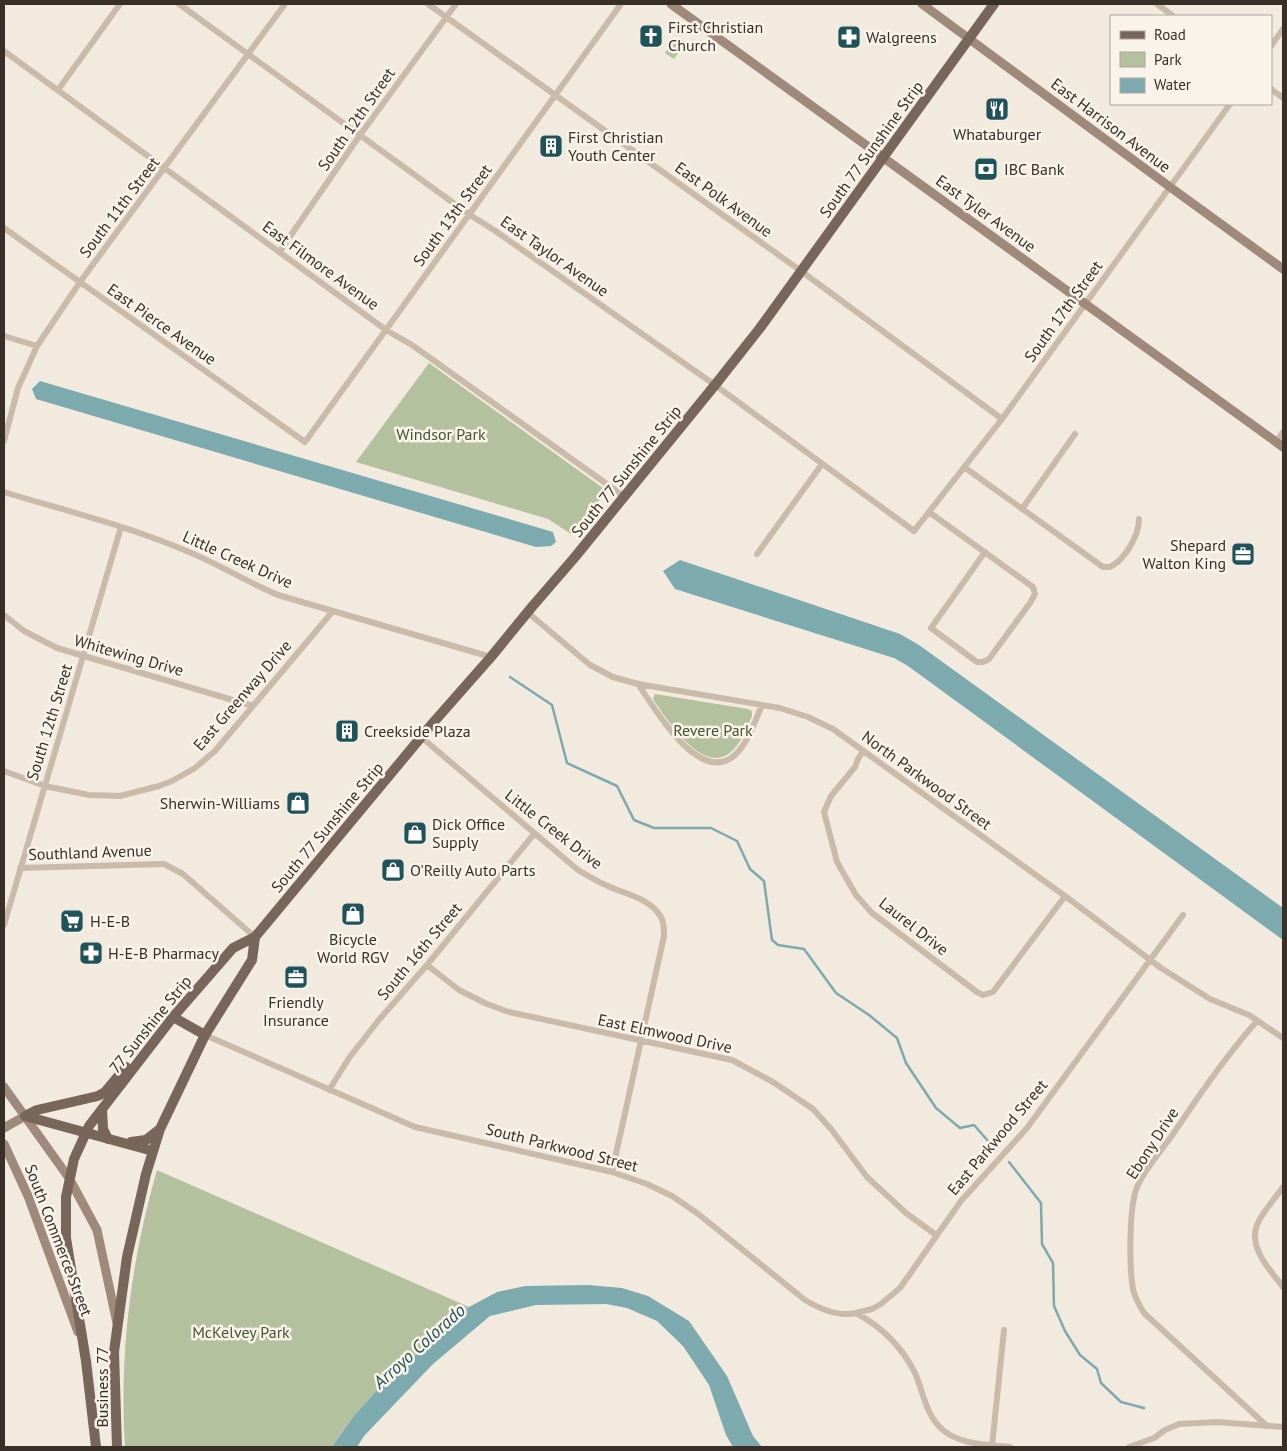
<svg xmlns="http://www.w3.org/2000/svg" width="1287" height="1451" font-family="'PT Sans',sans-serif">
<style>
.green{fill:#b4c19e}
.water{fill:#7daaaf}
.lines{fill:none;stroke-linecap:round;stroke-linejoin:round}
.stream{stroke:#7daaaf;stroke-width:2.5}
.street{stroke:#cabaaa;stroke-width:6}
.secondary{stroke:#9e897b;stroke-width:9}
.primary{stroke:#79665b;stroke-width:10}
.labels{text-anchor:middle;dominant-baseline:central;stroke-width:5;stroke-linejoin:round;paint-order:stroke}
.poi-label{font-size:16px;fill:#382f29;stroke:#faf3ea;text-anchor:start}
.street-label{font-size:16px;fill:#382f29;stroke:#faf3ea}
.park-label{font-size:16px;fill:#45562e;stroke:#faf3ea}
.water-label{font-size:18px;font-style:italic;fill:#205259;stroke:#faf3ea}
</style>
<rect width="100%" height="100%" fill="#f2eade"/>
<path class="green" d="M676 38 685 44 674 59 665 53Z
M429 363 607 491 571 534 548 519 356 462Z
M655 694 748 709 752 711V716C747 727 742 741 733 750 704 779 668 720 654 701L653 698Z
M157 1170 469 1307 380 1387 353 1417 332 1447H125C119 1354 131 1260 157 1170Z"/>
<path class="water" d="M40 381 553 532 556 542 551 546 536 547 36 399 32 389Z
M680 560 900 634 919 645 1283 908V940L908 666 894 658 675 589 663 571Z
M588 1285 622 1288 648 1296 689 1321 727 1376 753 1436 762 1447H733L726 1435 709 1385 683 1346 657 1321 627 1308 606 1304 536 1305 490 1316 433 1364 364 1436 357 1447H332L353 1417 380 1387 469 1307 497 1292 525 1286Z"/>
<g class="lines">
<path class="stream" d="M510 677 552 705 567 763 617 786 634 820 654 828H711L737 841 750 869 764 881 772 940 778 945 804 949 836 993 869 1015 897 1038 906 1063 936 1108 960 1128 974 1125 996 1150
M1009 1162 1041 1203 1042 1244 1053 1263 1054 1306 1065 1331 1080 1355 1097 1369 1101 1383 1121 1402 1144 1408"/>
<path class="street" d="M179 4 470 215 494 230 715 385 914 531 1002 419 1230 104
M428 4 801 271 1002 419
M1157 4 1173 16
M1271 46 1283 29
M4 51 386 330 412 345 625 497
M1271 89 1283 98
M58 90 120 4
M4 228 305 442 621 4
M280 251 360 135 456 4
M4 336 37 346
M4 441 18 388 37 346 80 282 285 4
M1276 442 1283 432
M964 467 1103 567H1110C1125 560 1139 535 1139 519
M4 492C63 510 124 525 182 549 215 562 245 581 278 595L491 657
M1022 509 1075 434
M929 512 1033 587 1035 594 1030 603 989 659 983 662H977L931 628 985 552
M757 554 822 464
M527 612 590 665 613 677 638 684 780 708 808 717 833 729 1065 896 1161 968 1210 999 1249 1015 1283 1038
M4 615 24 631 57 648 253 706
M638 684C654 707 699 787 735 755 748 743 755 721 762 705
M421 737 578 870C588 876 598 882 608 886 625 894 648 898 659 914 664 920 664 928 664 936L612 1172
M863 751 858 759 855 767 831 796 824 812 837 862 856 895 872 913 977 992 983 995 993 992 1065 896
M4 771 45 786 89 795 120 796 159 786 172 781 195 768 215 751 333 611
M20 868 164 864 183 874 255 937
M4 925 121 527
M427 965 459 990 487 1004 509 1012 732 1060 773 1082 813 1109 831 1129 867 1177 906 1213 936 1235
M1257 1021C1225 1057 1198 1097 1171 1137 1160 1152 1145 1169 1137 1187 1129 1207 1129 1267 1133 1289 1135 1298 1139 1305 1144 1313L1267 1426
M205 1035 415 1127 612 1172 647 1184 672 1196 697 1213 805 1300C820 1309 839 1317 856 1313 882 1327 902 1347 915 1373 925 1396 926 1421 950 1435 968 1445 991 1445 1010 1447
M329 1090 349 1058 378 1021 427 965 534 834
M1283 1187C1275 1199 1262 1212 1257 1225 1248 1248 1271 1271 1283 1287
M856 1313 872 1309 881 1304 900 1288 961 1201 1027 1128 1183 915
M992 1446 1004 1330
M1129 1447 1154 1438 1165 1430 1179 1424 1217 1422 1283 1427"/>
<path class="secondary" d="M671 4 1283 447
M922 4 1170 187 1283 269
M4 1087 69 1178 97 1230 117 1323
M4 1128 25 1116
M4 1144 28 1196 78 1332"/>
<path class="primary" d="M173 1017 205 1035
M102 1109 103 1129 108 1139
M25 1116 37 1110 98 1096 105 1092 126 1067
M25 1116 153 1151
M131 1142 146 1140 160 1129
M96 1447 86 1361 66 1238V1197L74 1159 89 1126 173 1017 233 948 255 937 432 724 491 657 531 608 575 557 715 385 760 328 994 4
M117 1447 114 1352 127 1257 146 1174 160 1129 194 1058 205 1035 252 960 255 937"/>
</g>
<defs>
<g id="church-square" transform="scale(1.25)"><rect x="-9" y="-9" width="18" height="18" rx="4" fill="#205259" stroke="#faf3ea"/><path d="M-1.2-6h2.4v3.5h3.3v2.4h-3.3V6h-2.4V-.1h-3.3v-2.4h3.3Z" fill="#fff"/></g>
<g id="pharmacy-square" transform="scale(1.25)"><rect x="-9" y="-9" width="18" height="18" rx="4" fill="#205259" stroke="#faf3ea"/><path d="M-2-6h4v4h4v4h-4v4h-4v-4h-4v-4h4Z" fill="#fff"/></g>
<g id="restaurant-square" transform="scale(1.25)"><rect x="-9" y="-9" width="18" height="18" rx="4" fill="#205259" stroke="#faf3ea"/><path d="M-5-6h1v4h1v-4h1v4h1v-4h1v5L-1.5 .5V6h-2V.5L-5-1ZM5-6V6H3V1.5H1.5Q1.5-4 5-6Z" fill="#fff"/></g>
<g id="building-square" transform="scale(1.25)"><rect x="-9" y="-9" width="18" height="18" rx="4" fill="#205259" stroke="#faf3ea"/><path d="M-4-6H4V6H1V3H-1V6H-4ZM-2.5-4.3h1.7v1.8h-1.7ZM.8-4.3h1.7v1.8H.8ZM-2.5-1h1.7V.8h-1.7ZM.8-1h1.7V.8H.8Z" fill="#fff"/></g>
<g id="bank-square" transform="scale(1.25)"><rect x="-9" y="-9" width="18" height="18" rx="4" fill="#205259" stroke="#faf3ea"/><path d="M-6-4H6V4H-6ZM0-2.3a2.3 2.3 0 1 0 0 4.6a2.3 2.3 0 1 0 0-4.6Z" fill="#fff"/></g>
<g id="office-square" transform="scale(1.25)"><rect x="-9" y="-9" width="18" height="18" rx="4" fill="#205259" stroke="#faf3ea"/><path d="M-6-3h4V-5.5h4V-3h4V5H-6ZM-1-4.5V-3h2v-1.5ZM-6 0V1H6V0Z" fill="#fff"/></g>
<g id="shop-square" transform="scale(1.25)"><rect x="-9" y="-9" width="18" height="18" rx="4" fill="#205259" stroke="#faf3ea"/><path d="M-5-2.5h2.3a2.7 3.5 0 0 1 5.4 0H5L5.5 6h-11ZM-1.5-2.5h3a1.5 2.3 0 0 0-3 0Z" fill="#fff"/></g>
<g id="supermarket-square" transform="scale(1.25)"><rect x="-9" y="-9" width="18" height="18" rx="4" fill="#205259" stroke="#faf3ea"/><path d="M-6-5.5h2.5l.6 2H6L4.5 2H-2.5L-4.4-4H-6ZM-1.5 3.2a1.3 1.3 0 1 0 .1 0ZM3 3.2a1.3 1.3 0 1 0 .1 0Z" fill="#fff"/></g>
</defs>
<g fill-rule="evenodd">
<use href="#church-square" x="651" y="36"/>
<use href="#pharmacy-square" x="849" y="37"/>
<use href="#restaurant-square" x="997" y="109"/>
<use href="#building-square" x="551" y="146"/>
<use href="#bank-square" x="986" y="169"/>
<use href="#office-square" x="1243" y="554"/>
<use href="#building-square" x="347" y="731"/>
<use href="#shop-square" x="298" y="803"/>
<use href="#shop-square" x="415" y="833"/>
<use href="#shop-square" x="393" y="870"/>
<use href="#shop-square" x="353" y="914"/>
<use href="#supermarket-square" x="72" y="921"/>
<use href="#pharmacy-square" x="91" y="953"/>
<use href="#office-square" x="296" y="977"/>
</g>
<g class="labels">
<g class="poi-label">
<text x="668" y="27">First Christian<tspan x="668" dy="18">Church</tspan></text>
<text x="866" y="37">Walgreens</text>
<text x="997" y="134" text-anchor="middle">Whataburger</text>
<text x="568" y="137">First Christian<tspan x="568" dy="18">Youth Center</tspan></text>
<text x="1004" y="169">IBC Bank</text>
<text x="1226" y="545" text-anchor="end">Shepard<tspan x="1226" dy="18">Walton King</tspan></text>
<text x="364" y="731">Creekside Plaza</text>
<text x="280" y="803" text-anchor="end">Sherwin-Williams</text>
<text x="432" y="824">Dick Office<tspan x="432" dy="18">Supply</tspan></text>
<text x="410" y="870">O'Reilly Auto Parts</text>
<text x="90" y="921">H-E-B</text>
<text x="353" y="939" text-anchor="middle">Bicycle<tspan x="353" dy="18">World RGV</tspan></text>
<text x="108" y="953">H-E-B Pharmacy</text>
<text x="296" y="1002" text-anchor="middle">Friendly<tspan x="296" dy="18">Insurance</tspan></text>
</g>
<g class="street-label">
<text transform="translate(356 119) rotate(-55)">South 12th Street</text>
<text transform="translate(1111 125) rotate(37)">East Harrison Avenue</text>
<text transform="translate(871 149) rotate(-54)">South 77 Sunshine Strip</text>
<text transform="translate(724 199) rotate(36)">East Polk Avenue</text>
<text transform="translate(119 207) rotate(-53)">South 11th Street</text>
<text transform="translate(986 213) rotate(36)">East Tyler Avenue</text>
<text transform="translate(452 215) rotate(-54)">South 13th Street</text>
<text transform="translate(555 256) rotate(35)">East Taylor Avenue</text>
<text transform="translate(321 265) rotate(36)">East Filmore Avenue</text>
<text transform="translate(1063 311) rotate(-54)">South 17th Street</text>
<text transform="translate(162 324) rotate(35)">East Pierce Avenue</text>
<text transform="translate(626 471) rotate(-51)">South 77 Sunshine Strip</text>
<text transform="translate(238 559) rotate(24)">Little Creek Drive</text>
<text transform="translate(129 655) rotate(16)">Whitewing Drive</text>
<text transform="translate(242 695) rotate(-49)">East Greenway Drive</text>
<text transform="translate(49 722) rotate(-73)">South 12th Street</text>
<text transform="translate(927 780) rotate(36)">North Parkwood Street</text>
<text transform="translate(327 827) rotate(-50)">South 77 Sunshine Strip</text>
<text transform="translate(554 829) rotate(38)">Little Creek Drive</text>
<text transform="translate(90 852) rotate(-2)">Southland Avenue</text>
<text transform="translate(914 926) rotate(38)">Laurel Drive</text>
<text transform="translate(419 951) rotate(-50)">South 16th Street</text>
<text transform="translate(150 1024) rotate(-51)">77 Sunshine Strip</text>
<text transform="translate(665 1033) rotate(12)">East Elmwood Drive</text>
<text transform="translate(997 1137) rotate(-50)">East Parkwood Street</text>
<text transform="translate(1152 1143) rotate(-57)">Ebony Drive</text>
<text transform="translate(562 1147) rotate(14)">South Parkwood Street</text>
<text transform="translate(59 1240) rotate(69)">South Commerce Street</text>
<text transform="translate(102 1387) rotate(-90)">Business 77</text>
</g>
<g class="park-label">
<text x="441" y="434">Windsor Park</text>
<text x="713" y="730">Revere Park</text>
<text x="241" y="1332">McKelvey Park</text>
</g>
<g class="water-label">
<text transform="translate(419 1346) rotate(-42)">Arroyo Colorado</text>
</g>
</g>
<rect width="1287" height="1451" fill="none" stroke="#382f29" stroke-width="10"/>
<rect x="1110" y="15" width="162" height="90" fill="#faf3ea" stroke="#aca59d"/>
<rect x="1120" y="31" width="25" height="8" fill="#79665b" stroke="#aca59d"/>
<text x="1154" y="40" font-size="15" fill="#382f29">Road</text>
<rect x="1120" y="52" width="25" height="15" fill="#b4c19e" stroke="#aca59d"/>
<text x="1154" y="65" font-size="15" fill="#382f29">Park</text>
<rect x="1120" y="78" width="25" height="15" fill="#7daaaf" stroke="#aca59d"/>
<text x="1154" y="90" font-size="15" fill="#382f29">Water</text>
</svg>
